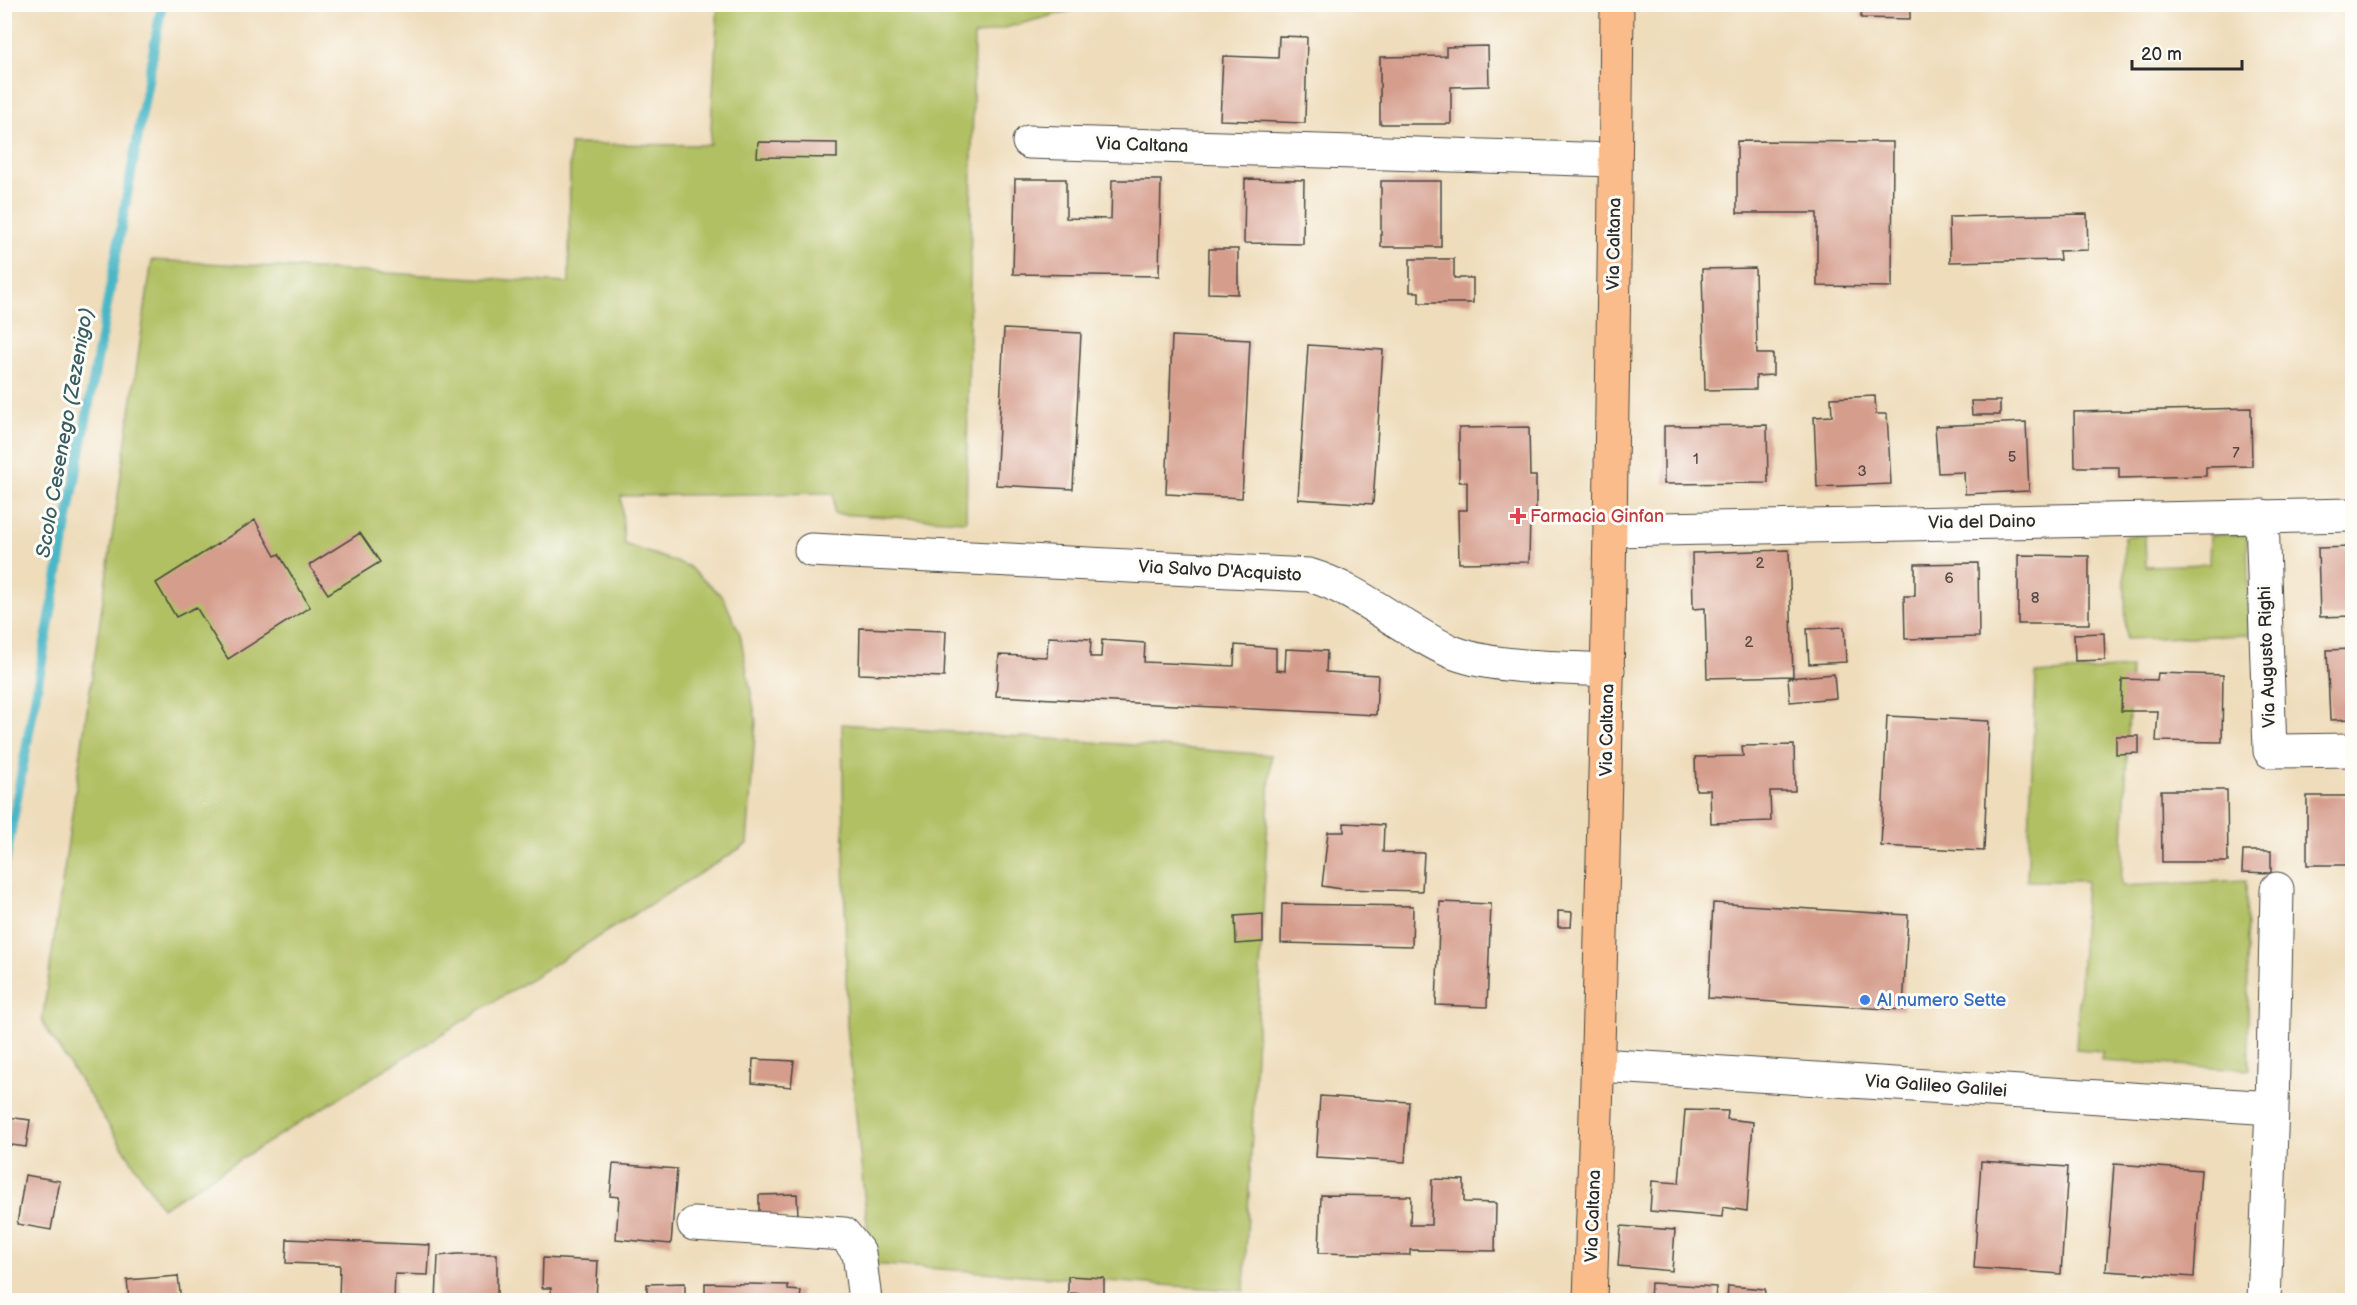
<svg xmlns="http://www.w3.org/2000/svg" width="2357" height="1305" font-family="'Balsamiq Sans',sans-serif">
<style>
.green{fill:#b1c063;stroke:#6e7647;stroke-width:1.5}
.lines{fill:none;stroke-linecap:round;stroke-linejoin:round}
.stream{stroke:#4bb7c6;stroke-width:10}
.building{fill:#d59d8c}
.minor-casing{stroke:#484640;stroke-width:35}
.major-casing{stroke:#484640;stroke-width:35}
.minor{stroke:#fff;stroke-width:33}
.major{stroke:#fabc8b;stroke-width:33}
.health-dot{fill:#e0444e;stroke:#fdfcf7;stroke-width:2}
.shop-dot{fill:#3f7fe0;stroke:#fdfcf7;stroke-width:2}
.labels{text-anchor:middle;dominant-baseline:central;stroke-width:6;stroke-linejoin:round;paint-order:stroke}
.number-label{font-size:15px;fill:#564843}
.street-label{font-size:18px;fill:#2b2b2b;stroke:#fdfcf7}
.health-label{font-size:18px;fill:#be3a42;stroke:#fdfcf7;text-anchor:start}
.shop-label{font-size:18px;fill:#366cbe;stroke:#fdfcf7;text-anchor:start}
.water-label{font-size:20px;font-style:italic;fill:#365c61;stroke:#fdfcf7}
</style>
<rect width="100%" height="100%" fill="#fdfcf7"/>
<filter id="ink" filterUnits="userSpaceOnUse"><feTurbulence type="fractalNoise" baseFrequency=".0167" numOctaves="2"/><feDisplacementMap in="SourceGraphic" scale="12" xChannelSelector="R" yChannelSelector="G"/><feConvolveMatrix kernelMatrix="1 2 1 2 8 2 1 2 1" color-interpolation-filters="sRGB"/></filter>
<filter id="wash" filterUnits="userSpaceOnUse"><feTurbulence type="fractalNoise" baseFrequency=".008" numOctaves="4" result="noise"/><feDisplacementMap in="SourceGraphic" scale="24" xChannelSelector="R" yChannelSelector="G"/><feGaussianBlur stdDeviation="1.35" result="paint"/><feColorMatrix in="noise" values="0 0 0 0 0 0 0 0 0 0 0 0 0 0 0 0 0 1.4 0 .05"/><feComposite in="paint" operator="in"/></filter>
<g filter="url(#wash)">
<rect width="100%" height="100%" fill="#eedcba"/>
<path class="green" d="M718 5H1092L974 36 966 521 834 514V493L621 496 624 544 688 566 723 597 740 634 756 720 747 844 162 1208 42 1022 152 260 569 283 570 144 710 145Z
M2145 535 2146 566 2209 564 2210 535H2247L2249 635 2126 639 2124 536Z
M2131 668 2121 886 2246 880 2249 1069 2101 1061 2102 1051 2076 1049 2086 881H2027L2036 674Z
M842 724 1271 755 1244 1291 871 1264 847 1026Z"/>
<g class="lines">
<path class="stream" d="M4 869 162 4"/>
</g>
<g id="blocks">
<path class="building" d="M1379 4H1514V7H1379Z
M1862 4H1910V19L1861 18Z
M1279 36 1307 37 1305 123 1220 120 1223 56 1278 58Z
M1488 46 1489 86 1451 87V124H1380V57L1446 56V47Z
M1737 141 1893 142 1892 287 1817 286V213H1737Z
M758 142 837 143V158L757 157Z
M1015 179H1066V218L1111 219 1112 180H1161L1159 276 1013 274Z
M1245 179 1304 180 1303 244 1244 243Z
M1381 181H1441V247H1381Z
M2087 214 2088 250 2059 251 2060 260 1950 262 1949 217Z
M1209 249H1238V294L1208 293Z
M1410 259H1454V278H1473V303H1419V292H1410Z
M1755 268 1757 354H1773V375L1756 376V389L1705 390 1702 269Z
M1004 329 1081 333 1073 489 996 485Z
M1172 336 1250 340 1242 498 1166 494Z
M1308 345 1383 350 1373 504 1298 499Z
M1875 396 1876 414H1887L1891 484 1817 487 1814 417 1832 416 1831 398Z
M1971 401H2000V415H1972Z
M2251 408 2252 466 2206 467V476L2119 478V467H2075L2074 412Z
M2026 422 2029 491 1965 494 1964 472 1938 473 1935 426Z
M1767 425 1768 483 1664 484V426Z
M1529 427 1530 476H1536V514H1530L1529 562 1459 563 1458 510H1467V482H1459V428Z
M255 520 275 556 279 554 310 607 228 659 196 607 176 617 156 583Z
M360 533 380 562 328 594 309 565Z
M2352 547V616L2320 617 2318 548Z
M1789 550 1793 676 1707 678 1705 608 1693 609 1692 553Z
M2018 555 2089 556V624H2018Z
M1978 563 1979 637 1905 639 1904 596H1915V564Z
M1844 627 1846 662 1809 664 1807 629Z
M860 628 946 631 944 677 859 674Z
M2104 633 2105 660 2075 661 2074 634Z
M1048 637 1091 639 1090 657H1101L1102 640 1145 643 1144 662 1234 666 1235 645 1276 648V670L1285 671 1286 649 1327 651 1326 672 1378 675 1376 715 996 696 999 655 1047 657Z
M2352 649V719L2330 720 2327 650Z
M2158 673 2223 675 2222 742 2156 741 2158 711H2121L2122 679 2157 680Z
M1834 674 1836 698 1790 702 1788 678Z
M1887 716 1989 721 1984 851 1881 846Z
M2116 736H2139V753L2116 754Z
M1794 745 1795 791H1770L1771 821 1711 823 1710 790H1696L1695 757 1743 756 1742 746Z
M2161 790H2227L2228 862H2162Z
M2307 796H2352V865H2307Z
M1344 823 1384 825 1383 852 1424 853 1422 891 1342 889 1322 886 1328 832H1344Z
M2243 851H2271V873L2242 872Z
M1440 902 1491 904 1487 1007 1436 1005Z
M1713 903 1908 915 1903 1010 1708 998Z
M1282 904 1413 906 1412 946 1281 943Z
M1558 911 1572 912 1571 927H1558Z
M1263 914V942L1236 944 1235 916Z
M2350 1035H2352V1065H2350Z
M753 1059 794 1061 791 1087 752 1083Z
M1320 1096 1409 1102 1405 1162 1316 1157Z
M1685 1110 1728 1111 1727 1119 1753 1122 1747 1211 1723 1207 1722 1217 1650 1211 1652 1181 1679 1183Z
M7 1117 30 1120 26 1147 4 1144Z
M1981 1161 2068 1167 2061 1274 1974 1268Z
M613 1164 677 1169 671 1244 616 1239 619 1197 610 1196Z
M2114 1164 2201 1170 2194 1277 2106 1271Z
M25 1175 60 1181 51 1230 17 1224Z
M1432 1179 1464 1180V1202L1496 1203 1495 1251 1410 1250V1255L1319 1253 1321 1195 1411 1196 1410 1225H1431Z
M797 1194 798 1216H759V1195Z
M1621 1226 1675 1230 1672 1271 1618 1266Z
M287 1239 430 1245 428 1275 395 1274 394 1300H339L340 1265 286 1263Z
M457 1254H497V1300H436L438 1256Z
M543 1258 598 1261 596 1300H551V1288H542Z
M178 1276 181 1300H129L127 1280Z
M1068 1276 1104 1278V1295L1068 1293Z
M685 1283V1300H647V1284Z
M705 1283 788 1285V1290L801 1291 800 1300H705Z
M1651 1283 1716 1287 1715 1300H1650Z
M1728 1286 1765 1289 1764 1300H1727Z
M1326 1295 1379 1297V1300H1326Z
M1072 1298 1073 1300H1038V1299Z"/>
</g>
</g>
<g filter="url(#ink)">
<use href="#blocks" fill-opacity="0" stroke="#484640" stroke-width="1.5"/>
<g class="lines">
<g class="minor-casing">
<path id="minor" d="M1029 142 1615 160
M2262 516 2270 751 2352 750
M1611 530 2352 515
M811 550 1309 575C1360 590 1401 629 1450 651 1491 669 1562 667 1608 670
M1599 1065 2272 1108 2264 1300
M2272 1108 2277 889
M694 1224 844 1234 859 1253 865 1300"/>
</g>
<g class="major-casing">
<path id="major" d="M1590 1300C1605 869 1613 437 1617 4"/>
</g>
<use href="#minor" class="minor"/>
<use href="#major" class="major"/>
</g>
</g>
<path class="health-dot" d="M1515 507h6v6h6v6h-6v6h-6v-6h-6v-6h6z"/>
<circle class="shop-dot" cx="1865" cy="1000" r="6"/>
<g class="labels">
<g class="number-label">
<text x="2236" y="453">7</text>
<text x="2012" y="457">5</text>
<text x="1696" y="459">1</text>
<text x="1862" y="471">3</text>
<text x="1760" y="563">2</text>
<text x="1949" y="578">6</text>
<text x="2035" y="598">8</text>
<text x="1749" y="642">2</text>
</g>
<g class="street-label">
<text transform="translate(1142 145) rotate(2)">Via Caltana</text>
<text transform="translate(1614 244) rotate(-89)">Via Caltana</text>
<text transform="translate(1982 522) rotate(-1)">Via del Daino</text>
<text transform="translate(1220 571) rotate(3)">Via Salvo D'Acquisto</text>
<text transform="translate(2267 657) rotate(-92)">Via Augusto Righi</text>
<text transform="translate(1607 730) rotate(-89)">Via Caltana</text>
<text transform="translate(1936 1086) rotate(4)">Via Galileo Galilei</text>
<text transform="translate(1593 1216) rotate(-88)">Via Caltana</text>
</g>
<g class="health-label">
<text x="1530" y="516">Farmacia Ginfan</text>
</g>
<g class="shop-label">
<text x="1877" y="1000">Al numero Sette</text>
</g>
<g class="water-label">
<text transform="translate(65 433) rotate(-80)">Scolo Cesenego (Zezenigo)</text>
</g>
</g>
<rect width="2357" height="1305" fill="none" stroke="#fdfcf7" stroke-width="24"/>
<path d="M2132 60v9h110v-9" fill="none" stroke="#2b2b2b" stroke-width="3"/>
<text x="2141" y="60" font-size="18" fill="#2b2b2b" stroke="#fdfcf7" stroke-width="4.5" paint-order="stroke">20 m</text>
</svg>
